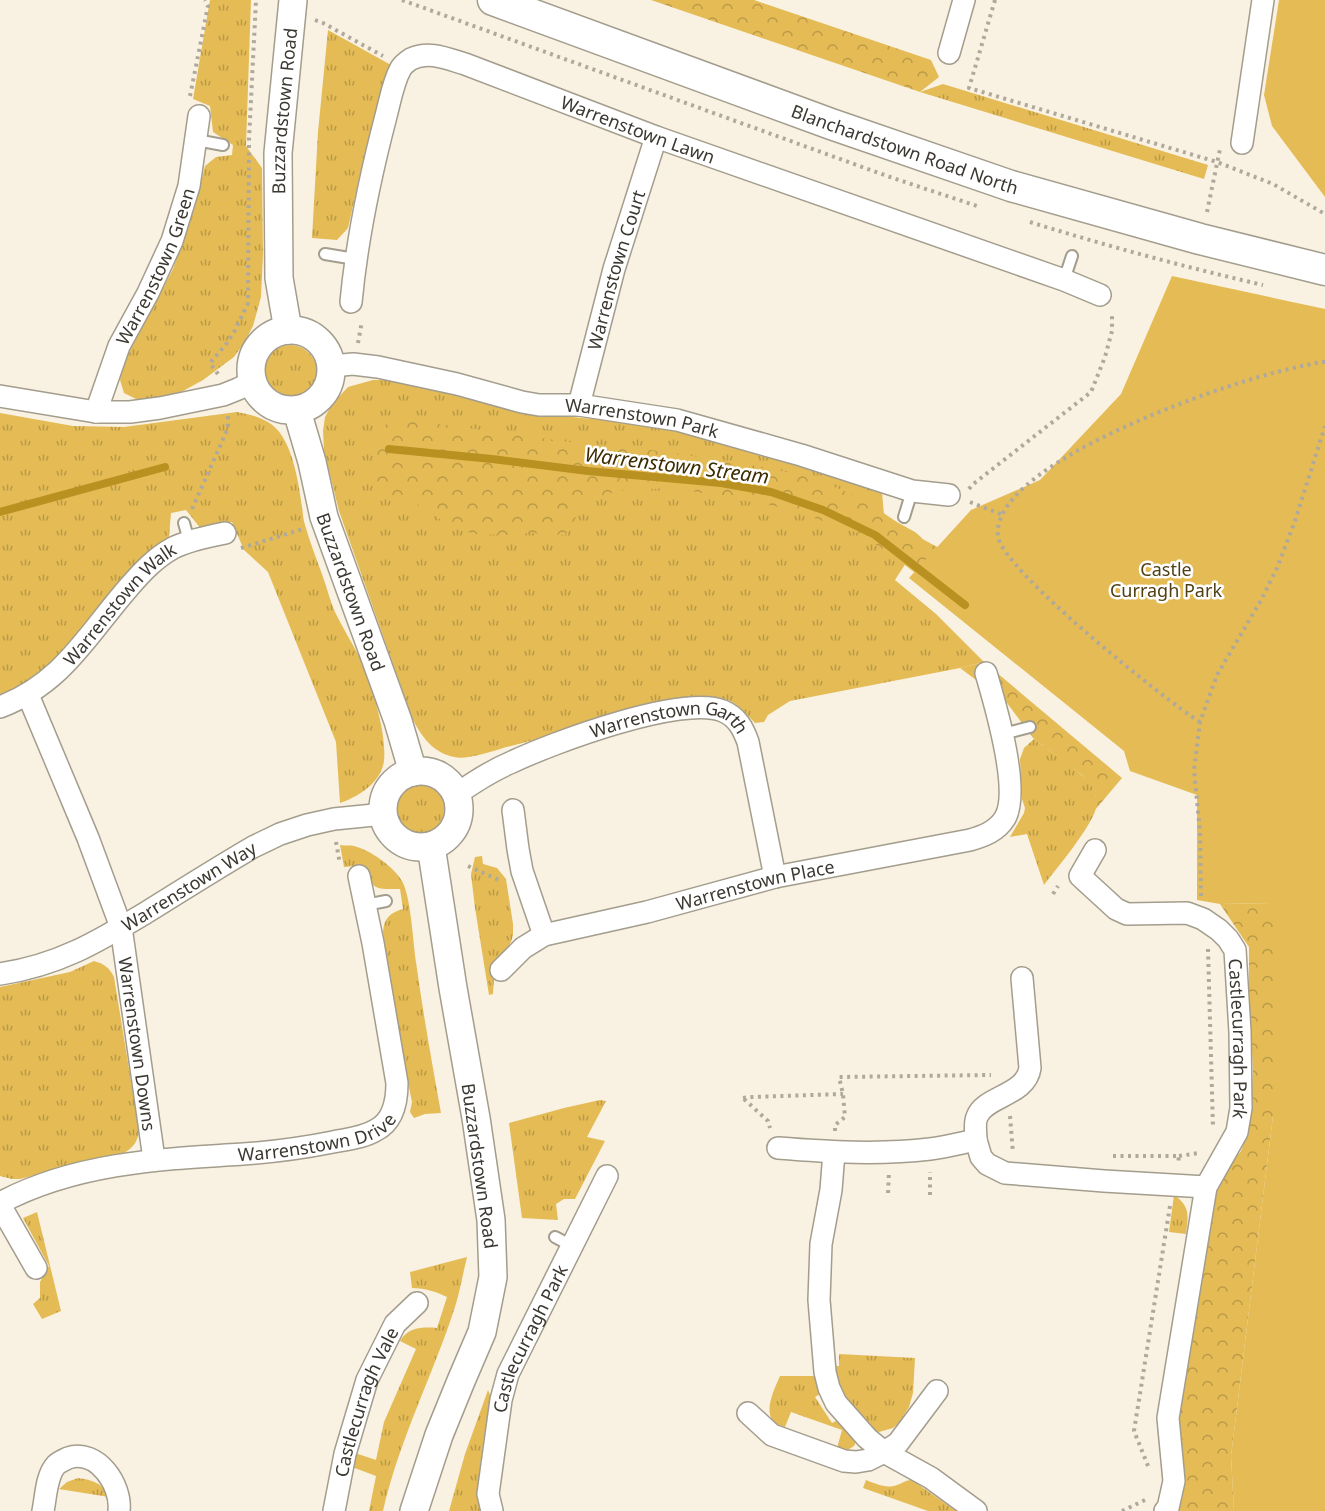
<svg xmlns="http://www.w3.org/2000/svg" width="1325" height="1511" font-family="'Noto Sans',sans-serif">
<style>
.grass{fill:url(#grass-tufts)}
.forest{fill:url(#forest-crowns)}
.park{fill:#e4bb55}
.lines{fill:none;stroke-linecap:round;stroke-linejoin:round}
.stream{stroke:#b99121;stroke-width:8}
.service-casing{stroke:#a39d8d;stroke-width:14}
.minor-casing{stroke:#a39d8d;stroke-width:24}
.tertiary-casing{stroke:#a39d8d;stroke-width:30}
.secondary-casing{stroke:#a39d8d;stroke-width:33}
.path{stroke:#afa99d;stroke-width:4;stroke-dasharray:3 4.5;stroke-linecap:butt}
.service{stroke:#fff;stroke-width:10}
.minor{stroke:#fff;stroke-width:21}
.tertiary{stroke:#fff;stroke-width:27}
.secondary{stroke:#fff;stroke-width:30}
.labels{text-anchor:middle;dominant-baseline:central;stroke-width:5;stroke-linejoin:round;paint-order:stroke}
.street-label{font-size:18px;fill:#3b3832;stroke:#fff}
.park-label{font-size:18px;fill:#503f14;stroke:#fff}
.water-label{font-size:20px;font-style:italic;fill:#3c2c00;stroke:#fff}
</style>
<defs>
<pattern id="grass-tufts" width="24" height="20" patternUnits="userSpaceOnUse" patternTransform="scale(1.5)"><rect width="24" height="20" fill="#e4bb55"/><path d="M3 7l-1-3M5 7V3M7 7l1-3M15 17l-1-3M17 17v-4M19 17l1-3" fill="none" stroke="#ba9947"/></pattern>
<pattern id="forest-crowns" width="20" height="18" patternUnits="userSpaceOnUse" patternTransform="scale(1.5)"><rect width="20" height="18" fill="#e4bb55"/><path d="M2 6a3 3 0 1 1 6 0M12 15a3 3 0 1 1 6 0" fill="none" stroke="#ba9947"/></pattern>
</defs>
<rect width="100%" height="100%" fill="#f9f1e1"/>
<path class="grass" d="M210 0H251L246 146 262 168 263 254 261 297 253 326 244 343 234 357 203 380 183 391 164 397 145 400 136 399 124 393 120 380 123 364 173 269 194 210 205 166 216 157 232 155 233 145 213 132 210 106 193 99Z
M328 30 391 65 366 148 348 228 337 240 312 238 318 132Z
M943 84 1208 165 1204 179 920 92Z
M263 372a27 27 0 1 1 54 0a27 27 0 1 1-54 0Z
M373 380H387L419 385 539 414 648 424 687 431 765 454 882 492 884 515 915 532 922 538 895 580 936 614 984 662 960 668 790 701 768 715 764 722 755 723C748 716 741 707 732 702 697 683 613 716 577 727 553 735 528 742 503 748 490 752 467 760 454 757 432 752 422 737 412 718L339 511 324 451 323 431 325 417 332 404 348 387Z
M237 412C253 415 270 419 280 433 294 452 299 485 302 507 303 513 303 519 305 525 310 543 317 560 323 577 327 588 330 601 335 612 342 627 351 641 359 656 371 681 387 733 384 761 381 783 358 797 340 803L336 742 268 572 244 550 232 522 201 529 186 510 171 513 169 537 135 568 78 637 44 671 24 684 0 696V413L73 426 124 427Z
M1034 739C1049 751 1081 771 1092 786 1096 792 1097 800 1096 808 1092 826 1057 868 1044 885L1027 834 1010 837 1024 813 1025 808 1022 799 1020 759 1024 748Z
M397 808a25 25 0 1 1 50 0a25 25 0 1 1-50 0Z
M340 845C345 846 350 845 354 846 370 850 393 866 402 881 411 897 413 942 416 962 423 1013 432 1063 441 1113L425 1114 414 1118 410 1112 412 1102 399 1039 383 932C384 918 390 913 403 909L400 889C375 889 372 891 364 865L344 867Z
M482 856 483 864 497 868 506 879 513 924V935L511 942 503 954 495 960 493 994 489 995 475 908 471 874 475 857Z
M94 961C104 964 109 967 114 977L139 1130C138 1141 134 1147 124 1153L20 1179H12L0 1176V987L70 972Z
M600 1100 606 1101 587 1137 605 1141 575 1199H564L556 1204 558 1220 522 1218 509 1123 564 1108Z
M1174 1195C1191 1207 1188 1216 1186 1234L1169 1232Z
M37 1212 61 1311 42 1319 33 1304 40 1298V1282L49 1266 23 1218Z
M467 1257C463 1273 460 1291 455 1307 433 1375 399 1440 383 1511H369L376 1476 352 1467 355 1453 376 1460 384 1422 416 1349 400 1341C408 1327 423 1327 437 1328L447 1297C437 1292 425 1288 412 1288L410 1272Z
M839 1354 915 1358 913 1393 909 1407 899 1423 893 1428 879 1432 867 1428 840 1393 831 1366H839Z
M780 1376H820L824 1392 815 1397 832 1423 840 1419 854 1437 856 1442 854 1446 846 1451 837 1448 842 1430 791 1412 785 1427C758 1422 773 1392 780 1376Z
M488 1390 491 1397C487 1421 473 1491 481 1511H449L465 1454Z
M78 1478C92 1480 103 1483 109 1497L59 1489 67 1482Z
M866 1480C876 1484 887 1489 897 1485 903 1483 906 1480 912 1480L956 1511H928L863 1488Z"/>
<path class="forest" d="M651 0H754L931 60 939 77 920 92Z
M401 419 585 444C627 446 669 452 712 459 759 466 809 473 853 495 875 505 894 521 914 534 927 542 941 549 954 555L923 579 897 559 861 534 785 508 675 488 623 490 587 500 565 535 530 533 509 535 475 534 453 528 419 505 382 492C370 468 369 449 382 426Z
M984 662 1122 778 1095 810 1096 797 1092 787 1082 775 1034 739 1007 703 960 668Z
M1273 903V1116L1231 1456 1234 1511H1177L1178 1422 1215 1195 1226 1168 1241 1151 1249 1128 1253 1072 1249 990V947L1220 904Z"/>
<path class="park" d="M1279 0H1325V197L1272 126 1264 95Z
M1172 276 1325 309V1511H1234L1231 1456 1273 1116V903L1220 904 1197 900V795L1130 771 1124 751 909 578 971 510 1040 480 1121 394Z"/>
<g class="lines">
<path class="stream" d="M389 449 492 459 588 471 721 483 771 492 823 510 875 535 965 605
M0 512 165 467"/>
<g class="service-casing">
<path id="service" d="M196 140 223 145
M325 254 355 259
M1064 280 1072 256
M904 517 912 491
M184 523 189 541
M1003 734 1030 727
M365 905 386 901
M555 1237 572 1246"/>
</g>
<g class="minor-casing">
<g id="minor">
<path d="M949 53 964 0"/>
<path d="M1242 143 1263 0"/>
<path id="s1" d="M351 302C357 239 370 177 386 116 390 101 393 82 401 68 403 65 408 61 411 59 429 50 448 59 465 64L656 137 1064 280 1100 295"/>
<path id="s2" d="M332 366 353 364 378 367 457 384 522 402 539 405H579L677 420 801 455 912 491 949 495"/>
<path d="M0 396 96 412H130L160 408 223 395 238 389 246 385 252 380"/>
<path id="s3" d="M579 405 614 269 656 137"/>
<path id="s4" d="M96 412 119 346 148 293 172 241 189 186 199 116"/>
<path id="s5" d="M28 695 88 838 121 927 154 1159"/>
<path id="s6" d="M0 707C63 683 87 635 129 587 142 572 155 558 173 548 189 540 207 537 225 533"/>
<path id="s7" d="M457 794C474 782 493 770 512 762 552 743 683 694 723 711 737 717 743 728 748 742L775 877"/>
<path d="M513 810 518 849 522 871 544 935"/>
<path id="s8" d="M1095 850 1080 876 1116 909 1127 914 1187 913 1203 919 1219 930 1228 939 1235 950 1240 1032 1241 1108 1237 1132 1206 1187 1168 1418 1174 1481 1168 1508 1165 1511"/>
<path id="s9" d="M501 970 523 948 544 935 647 912 775 877 970 840C984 836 997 831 1005 818 1021 790 995 704 986 673"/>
<path id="s10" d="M0 974C59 965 97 942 147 912 182 890 217 868 253 847L280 834 307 825 334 819 384 814"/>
<path d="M976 1140C976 1133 974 1123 977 1117 984 1096 1026 1096 1030 1068L1022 978"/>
<path d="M778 1148C828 1152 880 1155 930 1149 946 1147 961 1143 976 1140L981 1157 987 1164 1005 1173 1104 1181 1206 1187"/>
<path d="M834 1152 831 1190 821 1244 819 1300 825 1372 829 1388 836 1403 852 1421 867 1438 884 1452 931 1478 976 1511"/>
<path id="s11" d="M0 1203C75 1163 160 1159 243 1154 273 1152 303 1148 333 1142 347 1139 363 1138 376 1130 394 1121 397 1100 397 1083L373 943 359 876"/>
<path d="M0 1205 36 1268"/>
<path d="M748 1413 772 1435 844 1461 856 1462 868 1460 884 1452 898 1443 937 1391"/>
<path d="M43 1511C46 1497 46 1476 56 1465 59 1462 64 1460 68 1458 97 1448 122 1485 119 1511"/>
<path id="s12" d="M334 1511 345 1454 367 1380 395 1324 417 1303"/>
<path id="s13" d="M492 1511 488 1494 501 1400 508 1374 607 1176"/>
</g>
</g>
<g class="tertiary-casing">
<g id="tertiary">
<circle cx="291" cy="370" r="40"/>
<path id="s14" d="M288 330 279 278 278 153 293 0"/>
<path id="s15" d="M297 411 312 462 324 517 398 721 413 772"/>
<circle cx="421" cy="809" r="38"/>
<path d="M414 1511 439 1435 461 1381 482 1332 493 1277 491 1220 476 1118 453 988 431 846"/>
</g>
</g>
<g class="secondary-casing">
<g id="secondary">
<path id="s16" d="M493 0 831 124 1011 186 1200 239 1325 270"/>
</g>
</g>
<path class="path" d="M402 0 887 176 977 206
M995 0 969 88 1217 162 1273 184 1325 214
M315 20 323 23 383 56
M190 96 208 6 205 0
M1207 212 1220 149
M1030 222C1107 246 1185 267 1263 285
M358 343 362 321
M218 374 210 363 227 343 234 332 248 303 249 140 256 0
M969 489 972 485 1091 392 1105 357 1112 331V313
M970 502 1003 515
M192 509 228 428V416
M241 548 303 529
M1200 722C1166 701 1001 569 998 536 991 470 1183 401 1233 385 1262 375 1292 368 1321 362H1325
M336 842 340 864
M468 866 501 881
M1053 894 1058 886
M1201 896 1200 832 1194 770 1200 722 1217 675 1260 602 1277 568 1295 521 1325 426
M1208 949 1213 1128
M743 1098 750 1097 843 1094
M744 1099 768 1121 770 1128
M1010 1116 1013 1153
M835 1131V1125L845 1117 843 1094 839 1077 991 1075
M1113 1156H1179L1178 1163
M1179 1156 1199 1153
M888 1193 889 1172
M930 1195V1172
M1148 1466 1134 1431 1170 1206
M1122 1511 1145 1500"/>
<use href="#service" class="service"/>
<use href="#minor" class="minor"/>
<use href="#tertiary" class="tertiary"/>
<use href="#secondary" class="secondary"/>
</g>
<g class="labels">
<g class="street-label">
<text stroke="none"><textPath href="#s14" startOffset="220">Buzzardstown Road</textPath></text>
<text stroke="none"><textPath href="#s1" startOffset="494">Warrenstown Lawn</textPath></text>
<text stroke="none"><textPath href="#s16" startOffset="438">Blanchardstown Road North</textPath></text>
<text stroke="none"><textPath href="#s4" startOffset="158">Warrenstown Green</textPath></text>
<text stroke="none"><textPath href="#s3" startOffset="140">Warrenstown Court</textPath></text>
<text stroke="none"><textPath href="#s2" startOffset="316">Warrenstown Park</textPath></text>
<text stroke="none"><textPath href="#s15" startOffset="189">Buzzardstown Road</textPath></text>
<text stroke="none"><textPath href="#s6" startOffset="160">Warrenstown Walk</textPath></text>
<text stroke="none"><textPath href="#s7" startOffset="231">Warrenstown Garth</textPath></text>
<text stroke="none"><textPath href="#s9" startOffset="273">Warrenstown Place</textPath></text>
<text stroke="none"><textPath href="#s10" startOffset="210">Warrenstown Way</textPath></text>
<text stroke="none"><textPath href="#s8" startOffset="302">Castlecurragh Park</textPath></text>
<text stroke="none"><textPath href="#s5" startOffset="368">Warrenstown Downs</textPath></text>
<text stroke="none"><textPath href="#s11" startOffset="326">Warrenstown Drive</textPath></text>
<text transform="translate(480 1166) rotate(82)">Buzzardstown Road</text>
<text stroke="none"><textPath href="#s13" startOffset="180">Castlecurragh Park</textPath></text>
<text stroke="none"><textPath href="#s12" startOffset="114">Castlecurragh Vale</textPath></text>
</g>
<g class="park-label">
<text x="1166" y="569">Castle<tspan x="1166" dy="21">Curragh Park</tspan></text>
</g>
<g class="water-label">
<text transform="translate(677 465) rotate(7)">Warrenstown Stream</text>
</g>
</g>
</svg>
